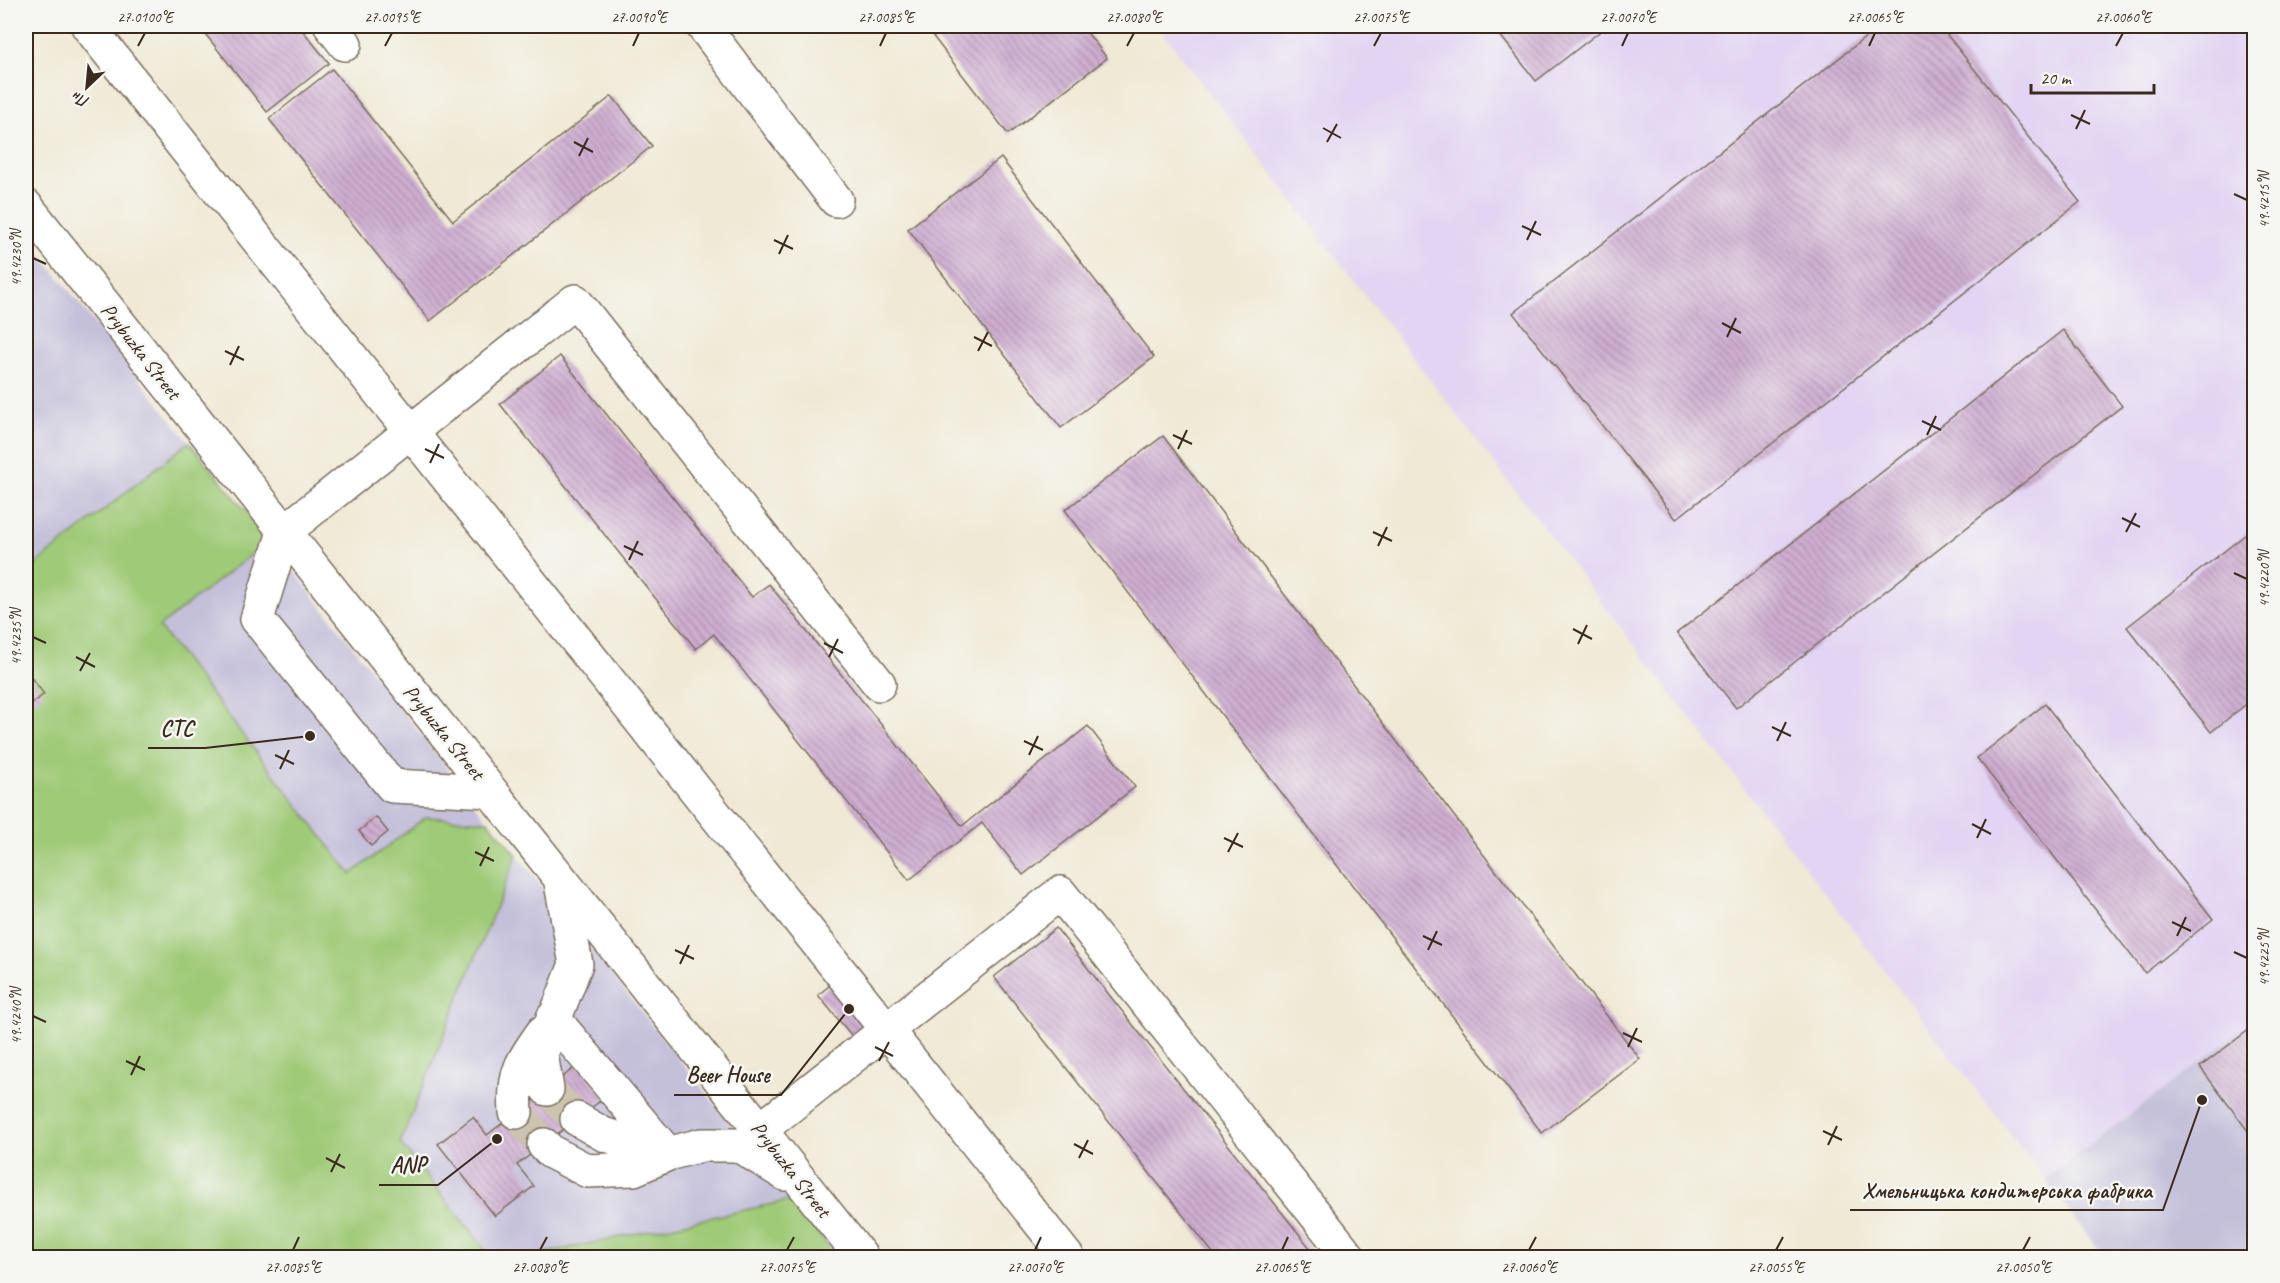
<svg xmlns="http://www.w3.org/2000/svg" width="2280" height="1283" font-family="Caveat,sans-serif">
<style>
.built{fill:#e2d4f3}
.industrial{fill:#c5c0da}
.green{fill:#9fca77;stroke:#6d7a4a;stroke-width:1.5}
.building{fill:url(#building-back-hatch)}
.lines{fill:none;stroke-linecap:round;stroke-linejoin:round}
.minor-tunnel{stroke:#ccc3b0;stroke-width:33;stroke-dasharray:33 16;stroke-linecap:butt}
.minor-casing{stroke:#7a6d5e;stroke-width:36}
.minor{stroke:#fff;stroke-width:33}
.ticks{fill:none;stroke:#3b2a1e;stroke-width:2}
.labels{text-anchor:middle;dominant-baseline:central;stroke-width:5;stroke-linejoin:round;paint-order:stroke}
.street-label{font-size:21px;fill:#3b2a1e;stroke:#f6f6f2}
.leader{fill:none;stroke:#3b2a1e;stroke-width:2}
.callout-dot{fill:#3b2a1e;stroke:#f6f6f2;stroke-width:2}
.callout-label{font-size:22px;text-anchor:middle;font-weight:bold;fill:#3b2a1e;stroke:#f6f6f2;stroke-width:5;stroke-linejoin:round;paint-order:stroke}
.neatline{fill:none;stroke:#3b2a1e;stroke-width:2}
.ticks-label{font-size:15px;text-anchor:middle;fill:#3b2a1e}
</style>
<defs>
<pattern id="building-back-hatch" width="6" height="6" patternUnits="userSpaceOnUse" patternTransform="scale(1.5)"><rect width="6" height="6" fill="#cfaed2"/><path d="M-1 5l2 2M0 0l6 6M5-1l2 2" fill="none" stroke="#a98eaa"/></pattern>
</defs>
<rect width="100%" height="100%" fill="#f6f6f2"/>
<filter id="ink" filterUnits="userSpaceOnUse"><feTurbulence type="fractalNoise" baseFrequency=".0167" numOctaves="2"/><feDisplacementMap in="SourceGraphic" scale="12" xChannelSelector="R" yChannelSelector="G"/><feConvolveMatrix kernelMatrix="1 2 1 2 8 2 1 2 1" color-interpolation-filters="sRGB"/></filter>
<filter id="wash" filterUnits="userSpaceOnUse"><feTurbulence type="fractalNoise" baseFrequency=".008" numOctaves="4" result="noise"/><feDisplacementMap in="SourceGraphic" scale="24" xChannelSelector="R" yChannelSelector="G"/><feGaussianBlur stdDeviation="1.35" result="paint"/><feColorMatrix in="noise" values="0 0 0 0 0 0 0 0 0 0 0 0 0 0 0 0 0 1.4 0 .05"/><feComposite in="paint" operator="in"/></filter>
<g filter="url(#wash)">
<rect width="100%" height="100%" fill="#f0e9d5"/>
<path class="built" d="M1158 26H2254V1021L2045 1179Z"/>
<path class="industrial" d="M26 236 189 442 26 572Z
M270 540 488 821 426 817 351 874 158 626Z
M517 855 791 1200 528 1257H491L399 1143Z
M2254 1021V1257H2104L2045 1179Z"/>
<path class="green" d="M189 442 270 540 159 627 351 874 426 817 488 821 517 855 400 1143 491 1257 26 1258V572Z
M791 1200 837 1257H528Z"/>
<g id="blocks">
<path class="building" d="M199 26H299L329 63 267 112Z
M925 26H1082L1107 58 1008 134Z
M1493 26H1607L1536 81Z
M1880 26H1940L2080 202 1676 519 1513 313Z
M332 69 453 221 612 96 652 146 430 321 269 119Z
M1001 158 1154 357 1061 428 908 229Z
M2063 330 2122 406 1736 708 1677 633Z
M560 356 752 597 769 584 962 826 1088 726 1135 787 1023 875 982 823 909 880 714 634 696 649 500 404Z
M1163 436 1640 1059 1542 1133 1065 510Z
M2254 528V698L2211 732 2127 627Z
M26 671 44 694 26 708Z
M2045 704 2213 919 2145 973 1977 758Z
M376 817 388 832 371 846 359 831Z
M1056 928 1318 1258H1217L994 977Z
M841 976 880 1022 856 1041 818 995Z
M2254 1026V1139L2200 1067Z
M578 1065 604 1098 517 1165 534 1186 495 1216 438 1144 473 1117 487 1135Z"/>
</g>
</g>
<g filter="url(#ink)">
<use href="#blocks" fill-opacity="0" stroke="#7a6d5e" stroke-width="1.5"/>
<g class="lines">
<path class="minor-tunnel" d="M547 1089 577 1119
M516 1112 544 1145"/>
<g class="minor-casing">
<path id="minor" d="M88 26 1068 1258
M331 26 345 44
M703 26 836 200
M26 206 862 1258
M491 791 392 786 257 619 284 532 575 301 879 684
M553 1018 668 1154
M547 1089 541 1054 576 964 561 883
M516 1112C513 1075 521 1062 543 1032
M577 1119 603 1134 668 1154
M760 1130 1060 893 1350 1258
M544 1145 551 1152 588 1171 634 1169 668 1154 701 1145H738L785 1174"/>
</g>
<use href="#minor" class="minor"/>
</g>
</g>
<path class="ticks" d="M138 46 145 33M385 46 392 33M633 46 639 33M880 46 886 33M1127 46 1134 33M1374 46 1381 33M1622 46 1628 33M1869 46 1875 33M2116 46 2123 33M2071 115 2090 124M1323 128 1341 138M2076 129 2085 110M574 142 593 152M1327 142 1337 124M579 156 588 138M2234 194 2247 200M1522 226 1541 235M774 240 793 249M1527 240 1536 221M779 254 788 235M33 258 46 264M1722 323 1741 333M974 337 992 346M1727 337 1736 318M225 351 244 360M978 351 988 332M230 365 239 346M1922 421 1941 430M1173 435 1192 444M1927 435 1936 416M425 449 444 458M1178 449 1187 430M430 463 439 444M2122 518 2140 527M1373 532 1392 541M2126 532 2136 513M624 546 643 555M1378 546 1387 527M629 560 638 541M2234 573 2247 579M1573 629 1592 639M33 637 46 643M824 643 843 653M1578 644 1587 625M76 657 95 667M829 657 838 639M80 671 90 653M1772 727 1791 736M1024 741 1043 750M1777 741 1786 722M275 755 294 764M1029 755 1038 736M280 769 289 750M1972 824 1991 834M1224 838 1243 847M1977 838 1986 819M475 852 494 861M1228 852 1238 833M480 866 489 847M2172 922 2191 931M1423 936 1442 945M2177 936 2186 917M675 950 694 959M1428 950 1437 931M2234 952 2247 958M680 964 689 945M33 1016 46 1022M1623 1033 1642 1042M875 1047 893 1056M1628 1047 1637 1028M126 1061 145 1070M879 1061 889 1042M131 1075 140 1056M1823 1131 1842 1140M1074 1144 1093 1154M1828 1145 1837 1126M326 1158 345 1168M1079 1158 1088 1140M331 1172 340 1154M293 1250 299 1237M540 1250 547 1237M787 1250 794 1237M1035 1250 1041 1237M1282 1250 1288 1237M1529 1250 1536 1237M1776 1250 1783 1237M2023 1250 2030 1237"/>
<g class="labels">
<g class="street-label">
<text transform="translate(141 351) rotate(52)">Prybuzka Street</text>
<text transform="translate(444 732) rotate(51)">Prybuzka Street</text>
<text transform="translate(791 1169) rotate(52)">Prybuzka Street</text>
</g>
</g>
<path class="leader" d="M310 736L205 748H148M849 1009L781 1095H674M497 1139L438 1185H379M2202 1100L2163 1210H1850"/>
<g class="callout-dot">
<circle cx="310" cy="736" r="6"/>
<circle cx="849" cy="1009" r="6"/>
<circle cx="497" cy="1139" r="6"/>
<circle cx="2202" cy="1100" r="6"/>
</g>
<g class="callout-label">
<text x="177" y="736">СТС</text>
<text x="728" y="1082">Beer House</text>
<text x="408" y="1172">ANP</text>
<text x="2007" y="1198">Хмельницька кондитерська фабрика</text>
</g>
<rect width="2280" height="1283" fill="none" stroke="#f6f6f2" stroke-width="66"/>
<g transform="translate(87 87) rotate(206)" stroke="#f6f6f2" stroke-width="4.5" paint-order="stroke">
<path d="M0-4.5L10 22L0 15L-10 22Z" fill="#3b2a1e"/>
<text y="-9" font-size="16" font-weight="bold" text-anchor="middle" fill="#3b2a1e">Пн</text>
</g>
<path d="M2031 84v9h123v-9" fill="none" stroke="#3b2a1e" stroke-width="3"/>
<text x="2040" y="84" font-size="18" fill="#3b2a1e" stroke="#f6f6f2" stroke-width="4.5" paint-order="stroke">20 m</text>
<rect x="33" y="33" width="2214" height="1217" class="neatline"/>
<g class="ticks-label">
<text x="145" y="22">27.0100°E</text>
<text x="392" y="22">27.0095°E</text>
<text x="639" y="22">27.0090°E</text>
<text x="886" y="22">27.0085°E</text>
<text x="1134" y="22">27.0080°E</text>
<text x="1381" y="22">27.0075°E</text>
<text x="1628" y="22">27.0070°E</text>
<text x="1875" y="22">27.0065°E</text>
<text x="2123" y="22">27.0060°E</text>
<text transform="translate(2264 200) rotate(-90)" y="5">49.4215°N</text>
<text transform="translate(16 258) rotate(-90)" y="5">49.4230°N</text>
<text transform="translate(2264 579) rotate(-90)" y="5">49.4220°N</text>
<text transform="translate(16 637) rotate(-90)" y="5">49.4235°N</text>
<text transform="translate(2264 958) rotate(-90)" y="5">49.4225°N</text>
<text transform="translate(16 1016) rotate(-90)" y="5">49.4240°N</text>
<text x="293" y="1272">27.0085°E</text>
<text x="540" y="1272">27.0080°E</text>
<text x="787" y="1272">27.0075°E</text>
<text x="1035" y="1272">27.0070°E</text>
<text x="1282" y="1272">27.0065°E</text>
<text x="1529" y="1272">27.0060°E</text>
<text x="1776" y="1272">27.0055°E</text>
<text x="2023" y="1272">27.0050°E</text>
</g>
</svg>
